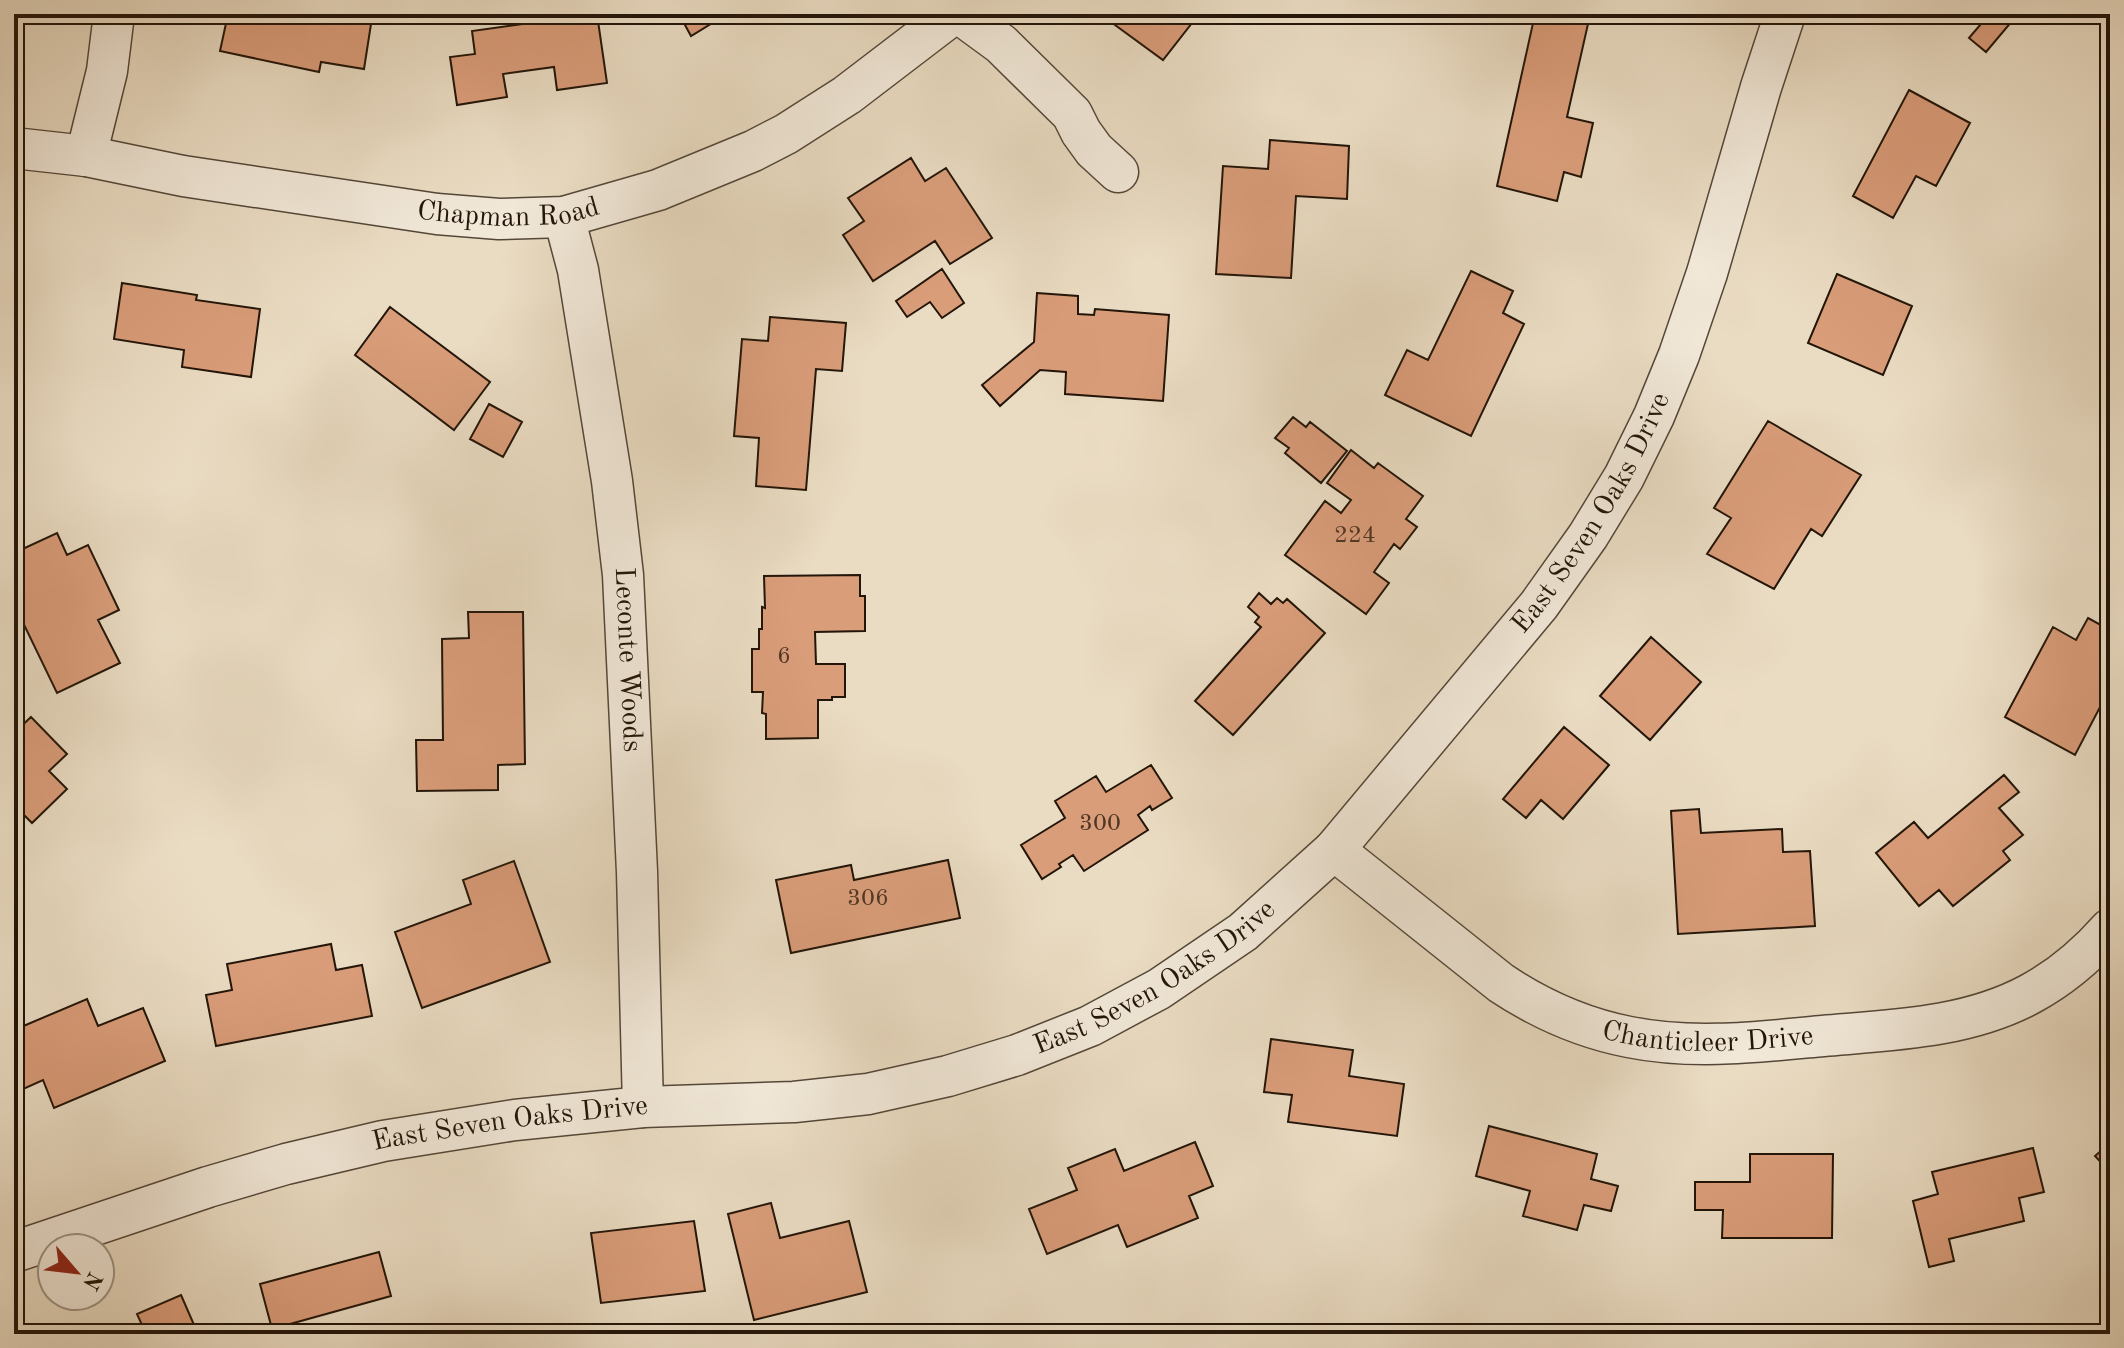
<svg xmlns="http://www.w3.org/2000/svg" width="2124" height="1348" font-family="'Old Standard TT',serif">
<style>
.building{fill:#da9d7a;stroke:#221509;stroke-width:2}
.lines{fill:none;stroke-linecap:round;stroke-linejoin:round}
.minor-casing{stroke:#544738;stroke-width:43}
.minor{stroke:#f1e8d8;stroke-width:40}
.labels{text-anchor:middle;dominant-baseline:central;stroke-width:7;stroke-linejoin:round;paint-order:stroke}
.number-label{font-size:24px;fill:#503725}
.street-label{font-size:28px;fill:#221509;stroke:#f1e8d8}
</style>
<rect width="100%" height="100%" fill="#eadcc3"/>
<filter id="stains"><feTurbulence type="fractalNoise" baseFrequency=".0025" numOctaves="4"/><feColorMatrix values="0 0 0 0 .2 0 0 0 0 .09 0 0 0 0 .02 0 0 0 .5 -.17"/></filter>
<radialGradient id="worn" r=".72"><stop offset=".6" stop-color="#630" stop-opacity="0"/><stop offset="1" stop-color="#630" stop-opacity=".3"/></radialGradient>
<path class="building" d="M228 14H331L330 18 371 24 364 69 321 62 319 72 220 51Z
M597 14 607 83 557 90 554 67 503 74 507 97 457 105 450 57 475 54 472 31Z
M679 14H727L691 36Z
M1100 14H1199L1163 60Z
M1535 14 1590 15 1567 117 1593 123 1581 177 1564 172 1557 201 1497 186Z
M1983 14H2018L1986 52 1969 38 1987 17Z
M1909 90 1970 123 1936 186 1916 176 1893 218 1853 196Z
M1270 140 1349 146 1347 199 1296 196 1291 278 1216 274 1223 166 1268 169Z
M911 158 925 181 946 168 992 238 950 264 935 241 873 281 843 235 864 221 848 198Z
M942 269 964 303 942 318 930 302 907 317 896 301Z
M1471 271 1513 291 1503 313 1524 324 1471 436 1385 395 1407 350 1428 360Z
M1837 274 1912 306 1883 375 1808 343Z
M122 283 197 295 196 300 260 309 251 377 182 367 184 350 114 339Z
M1037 293 1078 296V314L1094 315 1095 309 1169 315 1163 401 1065 394 1066 372 1040 370 1000 406 982 385 1034 342Z
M390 307 490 382 454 430 355 355Z
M770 317 846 323 842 371 816 369 806 490 756 486 759 438 734 436 742 339 768 341Z
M489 404 522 422 503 457 470 439Z
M1293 417 1306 427 1310 422 1347 451 1321 483 1285 453 1289 448 1275 438Z
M1768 421 1861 475 1822 536 1811 529 1774 589 1707 554 1731 518 1714 508Z
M1351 450 1374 468 1378 463 1423 496 1406 519 1417 527 1400 549 1394 544 1374 572 1389 583 1366 614 1285 555 1325 501 1341 513 1351 500 1327 483Z
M57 533 67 555 88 545 119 610 98 620 120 663 57 693 14 604V553Z
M860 575V596H865V631L815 632 816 664H845V697H832V700H818V738L766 739V714L762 713 763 692H752V649H759V629H762V607L765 608 764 576Z
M1259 593 1271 604 1277 598 1283 603 1287 599 1325 633 1233 735 1195 701 1261 627 1255 622 1259 617 1248 607Z
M468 612H523L525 764 498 765V790L417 791 416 740H443L442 639 469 638Z
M2088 618 2110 630V688L2075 755 2005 717 2053 627 2076 640Z
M1651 637 1701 682 1650 740 1600 696Z
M31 717 67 754 49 771 67 789 32 823 14 805V733Z
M1564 727 1609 765 1563 819 1541 800 1526 818 1503 799Z
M1151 765 1172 798 1152 810 1150 806 1138 815 1148 830 1084 871 1073 855 1059 864 1061 867 1042 879 1021 845 1065 818 1055 801 1096 776 1106 792Z
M2004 775 2019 792 1999 808 2023 835 2003 851 2010 860 1953 906 1939 890 1919 906 1876 853 1914 822 1928 838Z
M1699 809 1701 833 1782 829 1783 852 1810 851 1815 926 1678 934 1671 811Z
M948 860 960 918 791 953 776 880 851 865 854 880Z
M514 861 550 962 422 1008 395 932 471 904 463 880Z
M331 944 336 970 362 965 372 1016 216 1046 206 995 232 990 227 964Z
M87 999 98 1026 143 1008 165 1061 54 1108 43 1080 21 1090 14 1074V1030Z
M1271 1039 1353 1050 1349 1076 1404 1084 1397 1136 1288 1122 1292 1095 1264 1092Z
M1489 1126 1597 1154 1591 1179 1618 1186 1611 1211 1584 1205 1577 1230 1523 1216 1530 1191 1476 1176Z
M1195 1142 1213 1186 1189 1196 1198 1218 1127 1247 1118 1225 1047 1254 1029 1209 1077 1190 1068 1168 1115 1149 1124 1171Z
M2110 1143V1172L2095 1156Z
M2033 1148 2044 1192 2019 1198 2024 1221 1949 1239 1954 1261 1929 1267 1913 1201 1938 1194 1932 1172Z
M1750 1154H1833L1832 1238H1722L1723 1210H1695V1182H1750Z
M771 1203 780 1238 849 1221 867 1292 754 1320 728 1214Z
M694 1221 705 1291 601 1303 591 1233Z
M379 1252 391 1296 272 1329 260 1284Z
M181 1295 198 1334H146L137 1314Z"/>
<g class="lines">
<g class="minor-casing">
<g id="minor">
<path d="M960 14 1001 44 1072 114 1081 132 1094 150 1118 172"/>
<path id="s1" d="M14 148 86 156 183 176 437 214 499 219 564 217 658 190 753 151 786 134 847 95 953 14"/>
<path d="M86 156 107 71 114 14"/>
<path id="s2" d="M564 217 578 270 612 481 623 575 637 872 643 1107"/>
<path id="s3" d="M1334 850 1501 983C1540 1009 1583 1028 1629 1037 1693 1050 1759 1042 1823 1036 1893 1030 1967 1028 2030 994 2060 978 2087 955 2110 929"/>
<path id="s4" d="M14 1252 208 1187 286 1164 383 1141 515 1120 643 1107 794 1102 868 1094 948 1076 1017 1055 1090 1026 1159 989 1243 932 1334 850 1539 605 1588 536 1624 477 1654 416 1679 355 1707 273 1761 87 1785 14"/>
</g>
</g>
<use href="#minor" class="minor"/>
</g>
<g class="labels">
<g class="number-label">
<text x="1355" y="536">224</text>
<text x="784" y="657">6</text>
<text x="1100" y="824">300</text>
<text x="868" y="899">306</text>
</g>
<g class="street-label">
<text stroke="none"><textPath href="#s1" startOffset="500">Chapman Road</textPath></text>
<text stroke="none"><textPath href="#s4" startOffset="1834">East Seven Oaks Drive</textPath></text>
<text stroke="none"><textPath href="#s2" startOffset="448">Leconte Woods</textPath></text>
<text stroke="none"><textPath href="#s4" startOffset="1186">East Seven Oaks Drive</textPath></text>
<text stroke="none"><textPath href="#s3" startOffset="432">Chanticleer Drive</textPath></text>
<text stroke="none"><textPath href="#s4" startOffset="514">East Seven Oaks Drive</textPath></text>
</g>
</g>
<rect width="2124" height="1348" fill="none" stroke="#eadcc3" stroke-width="48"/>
<rect x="16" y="16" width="2092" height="1316" fill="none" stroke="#221509" stroke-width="4"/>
<rect x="24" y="24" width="2076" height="1300" fill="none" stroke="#221509" stroke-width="2"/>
<g transform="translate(76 1272) rotate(118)"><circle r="38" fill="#f1e8d8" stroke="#9e9485" stroke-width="2"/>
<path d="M0-6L14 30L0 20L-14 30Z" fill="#8f2418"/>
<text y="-12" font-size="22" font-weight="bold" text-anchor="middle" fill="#221509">N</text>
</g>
<rect width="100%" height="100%" filter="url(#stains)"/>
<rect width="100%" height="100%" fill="url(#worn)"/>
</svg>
